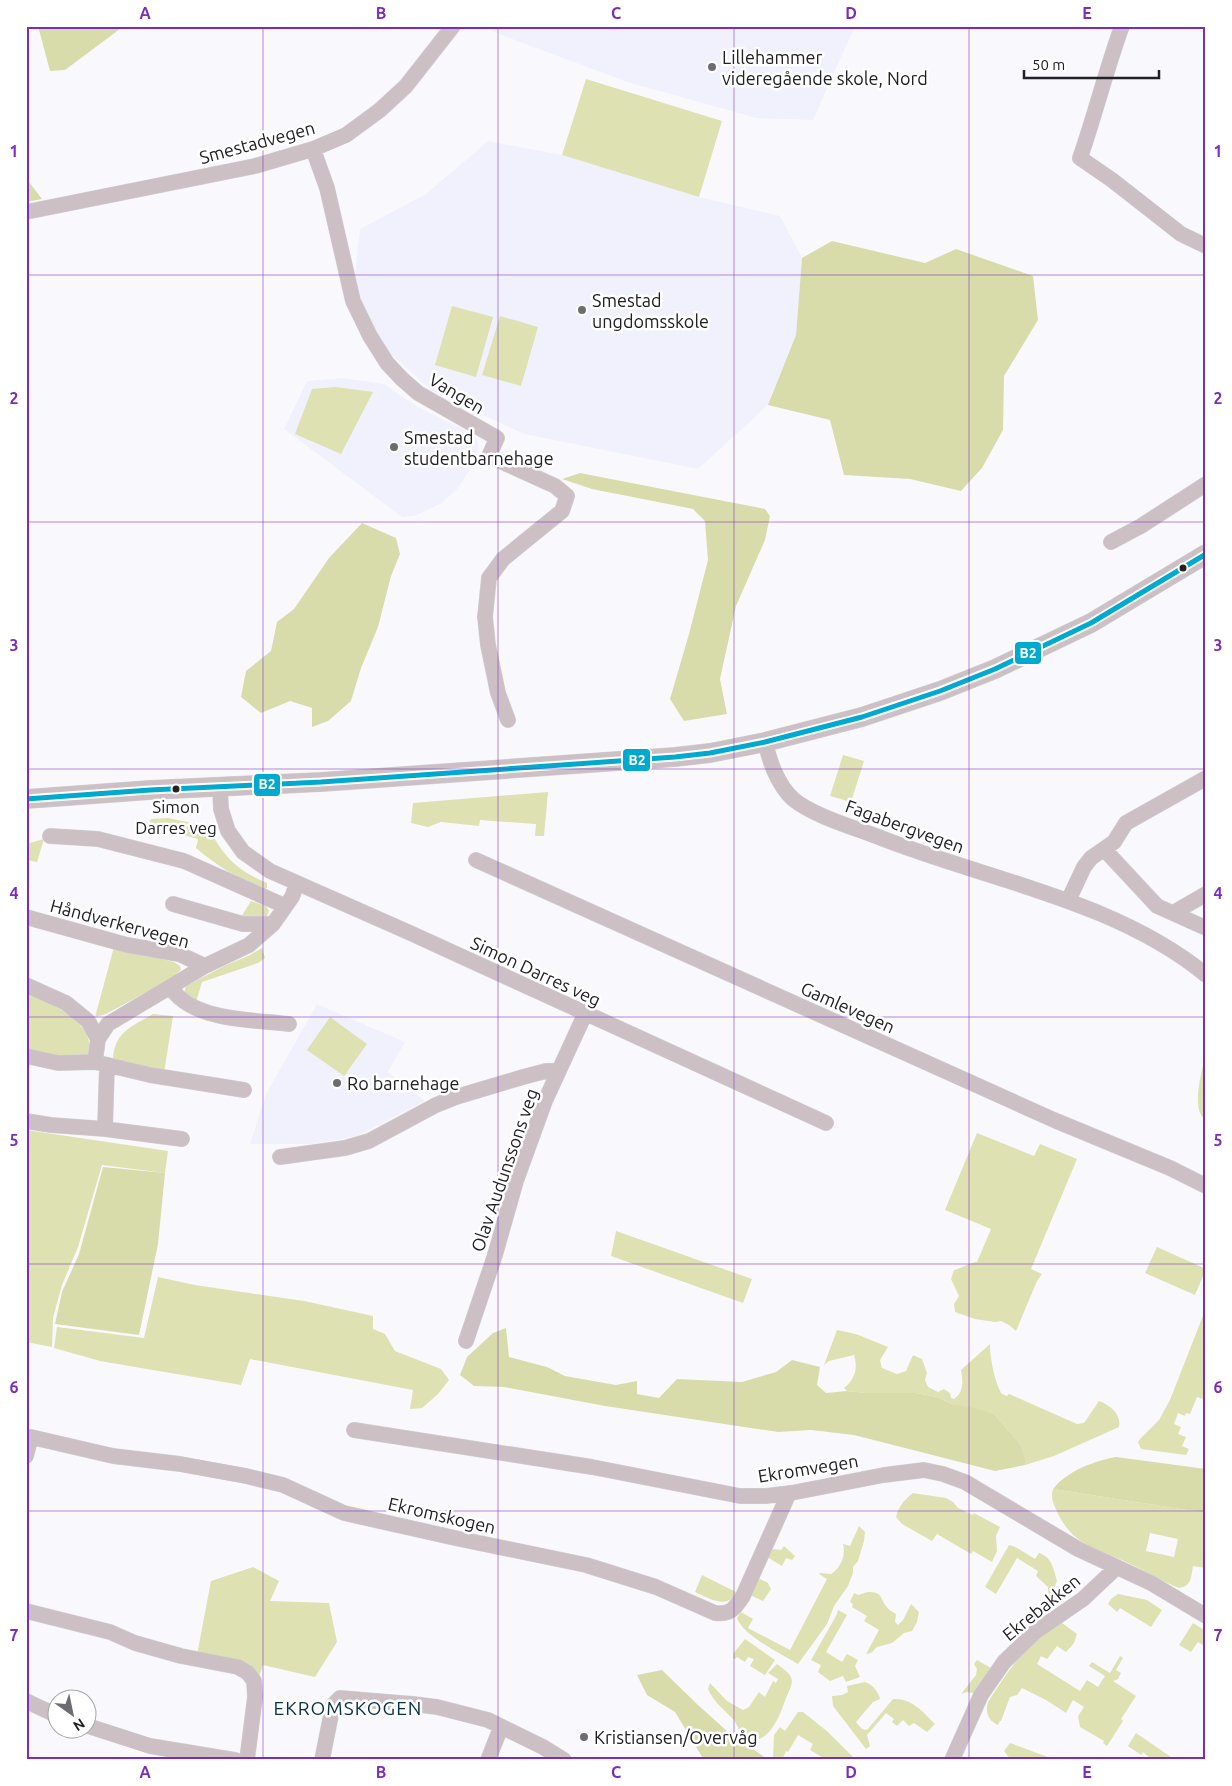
<svg xmlns="http://www.w3.org/2000/svg" width="1232" height="1786" font-family="Ubuntu,sans-serif">
<style>
.built{fill:#f1f1fe}
.green{fill:#dee1b1;fill-rule:evenodd}
.forest{fill:#d8dcaa}
.lines{fill:none;stroke-linecap:round;stroke-linejoin:round}
.minor-casing{stroke:#d3d3d5;stroke-width:16}
.tertiary-casing{stroke:#d3d3d5;stroke-width:20}
.minor{stroke:#cdc0c4;stroke-width:15}
.tertiary{stroke:#cdc0c4;stroke-width:19}
.bus-1-casing{stroke:#fff;stroke-width:9}
.bus-1{stroke:#00a9ce;stroke-width:5}
.grid{fill:none;stroke:#7b2cbf;stroke-width:1;stroke-opacity:0.55}
.poi-dot{fill:#6c6c71;stroke:#fff;stroke-width:2}
.bus-dot{fill:#202025;stroke:#fff;stroke-width:2}
.labels{text-anchor:middle;dominant-baseline:central;stroke-width:5;stroke-linejoin:round;paint-order:stroke}
.bus-label{font-size:17px;fill:#202025;stroke:#fff}
.poi-label{font-size:18px;fill:#202025;stroke:#fff;text-anchor:start}
.street-label{font-size:18px;fill:#202025;stroke:#fff}
.neighbourhood-label{font-size:19px;letter-spacing:1px;fill:#063047;stroke:#fff}
.line-badge{stroke:#fff;stroke-width:2}
.badge-label{font-size:14px;text-anchor:middle;font-weight:bold;fill:#fff}
.neatline{fill:none;stroke:#7b2cbf;stroke-width:2}
.grid-label{font-size:16px;text-anchor:middle;font-weight:bold;fill:#7b2cbf}
</style>
<rect width="100%" height="100%" fill="#f9f9fd"/>
<path class="built" d="M494 26H855L813 120 756 118 627 82 491 31Z
M488 141 562 155 699 197 780 216 802 258 796 335 768 405 698 469 524 434 432 391 384 348 354 284 360 229 426 194Z
M343 378 384 384 418 407 475 435 479 445 476 460 458 488 442 503 415 516 402 517 284 429 307 381Z
M317 1004 405 1042 388 1072 425 1101 357 1136 313 1144H250L266 1094Z"/>
<path class="green" d="M586 79 722 121 699 197 562 155Z
M452 306 493 317 476 377 435 365Z
M500 316 538 327 521 386 482 375Z
M336 387 373 392 341 454 295 434 312 389Z
M843 755 864 761 851 802 830 796Z
M548 792 544 836H535L536 824 480 820 479 826 441 822 428 827 411 823 413 803Z
M168 818 207 826C224 856 234 869 267 883V888L263 890C238 879 216 865 196 848L198 839 158 828 150 822 151 819Z
M44 839 37 862 26 860V844Z
M251 901 266 906 269 911 267 916 261 919 241 917Z
M114 947 174 962 180 966 181 970 169 980 106 1014 95 1017Z
M262 948 265 958 258 963 202 982 196 1002 184 993 186 986 226 965 248 956Z
M26 992C50 1003 101 1024 87 1058L80 1060 26 1052Z
M153 1014 173 1016 164 1073 113 1060C114 1032 131 1027 153 1014Z
M330 1017 367 1044 344 1076 307 1050Z
M1206 1055V1120C1190 1111 1202 1069 1206 1055Z
M26 1130 168 1151 165 1173 102 1165 78 1247 62 1285 53 1318 52 1347 26 1342Z
M977 1133 1034 1156 1040 1144 1077 1159 1031 1269 1042 1274 1037 1281 1016 1331 1009 1325 1001 1321 995 1322 975 1319 955 1312 954 1304 959 1296 951 1279 954 1270C964 1268 966 1263 977 1262L991 1229 945 1210Z
M616 1231 752 1279 743 1303 611 1256Z
M1157 1247 1206 1269 1195 1295 1145 1273Z
M158 1277 195 1285 304 1301 373 1316V1329L385 1334 395 1351 441 1369 449 1380 438 1394 422 1408 410 1409 413 1390 250 1359 241 1385 100 1361 54 1348 57 1327 144 1338Z
M1206 1308V1400L1197 1397 1190 1414 1186 1413 1185 1416 1178 1413 1174 1424 1181 1427 1178 1434 1186 1437 1182 1446 1189 1449 1186 1455 1141 1449 1138 1442 1140 1439 1159 1420 1170 1400Z
M837 1330 856 1334 888 1347 880 1360 882 1368 897 1374 906 1371 913 1355 922 1359 927 1373 925 1380 928 1387 938 1392 944 1389 950 1393 951 1398 954 1399C964 1392 963 1381 961 1370L990 1344C990 1358 995 1384 1002 1394L1007 1396 1009 1394 1077 1424 1084 1423 1099 1401C1110 1405 1122 1415 1119 1427L1054 1456 1025 1465V1458L1021 1445 995 1415 952 1404 937 1397 916 1393H866L847 1391 844 1388C855 1379 858 1369 854 1355L829 1361 824 1365Z
M1053 1489 1206 1513V1568L1193 1566C1191 1577 1192 1586 1179 1588 1161 1581 1145 1571 1128 1563 1097 1548 1075 1547 1058 1514 1054 1504 1050 1499 1053 1489ZM1150 1533 1178 1539 1174 1557 1146 1551Z
M913 1493 946 1498 953 1502 958 1508 973 1515 974 1513 1000 1527 996 1536 997 1551 992 1562 973 1551 971 1554 937 1534 932 1541 902 1524 896 1517C899 1506 904 1500 913 1493Z
M859 1526 865 1532 864 1541 858 1561 853 1567V1573L848 1586 834 1606 827 1624 798 1664C784 1656 741 1634 737 1618L741 1612 753 1619 748 1628 790 1650 827 1579 819 1574 820 1573 831 1574C841 1568 846 1555 843 1544L850 1546Z
M1009 1545C1016 1546 1028 1555 1035 1559L1039 1553C1052 1557 1054 1570 1057 1581 1052 1591 1057 1593 1055 1600L1048 1592V1587L1036 1576 1038 1571 1017 1558 996 1594 985 1587Z
M784 1546 795 1556 792 1560 786 1558 782 1566 767 1557 770 1551 774 1549 781 1550Z
M253 1567 279 1581 270 1601 329 1603 337 1642 315 1677 263 1665 259 1677 197 1655 211 1581Z
M702 1575 736 1592C729 1611 706 1597 695 1592Z
M758 1578 768 1583 771 1589 763 1601 752 1596 750 1593Z
M868 1592C883 1592 879 1597 886 1606 888 1609 892 1612 896 1614L895 1622 898 1625 903 1620 911 1604 919 1612 917 1622 912 1631 904 1633 892 1643 877 1647 871 1653 866 1654 879 1630 864 1621 867 1616 852 1607 853 1604 850 1602 854 1593 858 1595Z
M1118 1594 1147 1600 1162 1610 1151 1627 1120 1608 1117 1612 1108 1604 1111 1599Z
M838 1610 847 1615 826 1652 842 1662 847 1654 858 1660 855 1666 860 1677 846 1682 843 1676 830 1681 818 1672 821 1665 811 1660 836 1616Z
M1062 1623 1077 1634 1074 1643 1066 1652 1057 1646 1047 1659 1041 1656 1037 1664 1080 1691 1087 1680 1098 1687 1105 1676 1089 1666 1092 1662 1110 1673 1120 1656 1123 1658 1116 1670 1121 1673 1118 1679 1113 1681 1136 1696 1121 1719 1123 1721 1107 1746 1103 1743 1104 1741 1080 1727 1078 1716 1084 1707 1073 1700 1066 1713 1046 1700 1022 1688 1017 1695 1010 1697 1001 1721H1000L998 1725C988 1721 985 1712 988 1702 1005 1676 1031 1634 1062 1623Z
M1193 1623 1206 1631V1647L1198 1642 1191 1652 1179 1645Z
M745 1639 775 1660 765 1675 750 1666 754 1659 748 1657 745 1662 737 1657 735 1659 733 1658V1654Z
M977 1660 991 1668 977 1694 967 1692 961 1694 976 1675 977 1669 974 1664Z
M777 1664C783 1669 790 1672 792 1680 792 1686 788 1693 786 1698 781 1713 769 1746 748 1739 740 1736 738 1724 732 1718 723 1709 713 1701 708 1689L710 1683 727 1701 743 1710 749 1707 759 1692 765 1697 773 1681 776 1683 778 1679 768 1673Z
M865 1682C873 1685 878 1691 880 1699L873 1702 856 1722 862 1729 867 1730 893 1699C912 1698 923 1712 935 1724L927 1732 914 1723 909 1726 903 1720 897 1726 892 1722 894 1719 886 1713 867 1735 870 1746 866 1749 833 1706 832 1696 842 1695 848 1692 847 1686Z
M798 1712H803L828 1732 856 1760H833L830 1758 827 1760 810 1750 813 1744 798 1735 788 1752 786 1751 782 1760H773L774 1735 780 1727 785 1731Z
M1136 1733 1171 1757 1169 1760H1157L1153 1757 1151 1759 1143 1752 1141 1755 1128 1746Z
M1010 1743 1056 1760H1011L1004 1751Z"/>
<path class="forest" d="M38 26H124L65 70 50 71Z
M26 178 42 199 26 202Z
M832 241 925 263 956 249 1033 276 1038 320 1004 376 1003 430 982 468 961 491 910 479 844 475 830 420 768 405 796 335 802 258Z
M580 473 765 509 770 516 765 540 736 606 720 679 727 714 684 721 670 699 689 634 708 560 705 521 693 509 592 489 562 479Z
M362 523 396 538 400 554 391 576 378 627 361 668 351 701 328 721 312 727V708L290 701 261 713 241 697 246 671 271 651 277 622 294 609 329 558Z
M103 1167 165 1173 158 1244 139 1335 55 1324 62 1292 79 1254Z
M506 1328 509 1357 547 1367 565 1376 616 1385 637 1381V1394L659 1398 677 1379 742 1382 776 1372 792 1360 820 1367 817 1385 826 1393 847 1391 866 1393H916L937 1397 952 1404 979 1409 995 1415 1021 1445 1025 1458V1465L995 1471 854 1435 811 1430 778 1432 605 1406 504 1387 474 1386 460 1375 467 1357 493 1333Z
M1116 1457 1206 1469V1513L1053 1489C1067 1471 1094 1461 1116 1457Z
M662 1670 698 1705 728 1732 763 1756 766 1760H704L675 1712 647 1695 637 1675Z"/>
<g class="lines">
<g class="minor-casing">
<path id="minor" d="M1122 26C1106 70 1095 115 1080 158L1112 180 1181 234 1206 246
M313 149 327 188 353 301 370 336 387 363 402 379 418 393 497 438 489 456 555 486 567 496 562 511 503 559 489 578 485 617 488 645 498 693 508 720
M26 212 255 166 313 149 346 135 380 110 406 86 453 26
M1111 542 1141 526 1206 484
M765 742C770 762 777 784 793 799 812 815 852 827 876 836 983 879 1115 900 1206 975
M220 788 221 809 228 831 243 852 270 871 408 932 826 1123
M50 836 98 839 184 861 285 906
M1104 849 1157 906 1206 928
M476 860 1054 1120 1170 1168 1206 1186
M1068 901 1084 867 1091 858 1114 842 1126 823 1206 778
M173 904 243 924H273
M1173 913 1206 894
M26 917 127 945 179 954 205 966
M26 985 66 1003 88 1021 98 1039
M170 987C173 990 176 995 180 998 206 1021 257 1020 289 1024
M26 1056 58 1063 95 1062 150 1075 244 1090
M95 1062 98 1039 108 1024 205 966 249 945 273 924 292 897 297 883
M26 1121 51 1125 105 1129 182 1139
M105 1129 107 1065
M280 1157 345 1148 369 1141 436 1105 456 1097 523 1077 546 1071H559
M466 1341 495 1255 516 1181 545 1101 585 1014
M354 1430 592 1467 740 1496H766L791 1493 884 1475 924 1470 943 1474 965 1482 1078 1549 1151 1583 1206 1616
M26 1456 31 1437 113 1456 180 1464 246 1476 283 1485 344 1513 455 1538 586 1565 656 1587 715 1613C731 1615 735 1608 743 1596L789 1493
M26 1611 110 1632 135 1643 181 1656 238 1667 248 1673 254 1681 255 1697 247 1760
M26 1701 58 1716
M88 1726 150 1746 235 1760
M322 1760 333 1705 340 1698 413 1704 437 1707 488 1720 543 1747 564 1760
M488 1760 501 1727
M952 1760 981 1695 1004 1662 1035 1632 1083 1599 1117 1567"/>
</g>
<g class="tertiary-casing">
<path id="tertiary" d="M26 799 150 790 321 782 675 757 710 753 765 742 862 717 940 691 995 669 1091 623 1206 554"/>
</g>
<use href="#minor" class="minor"/>
<use href="#tertiary" class="tertiary"/>
<g class="bus-1-casing">
<path id="bus-1" d="M26 799 150 790 321 782 675 757 710 753 765 742 862 717 940 691 995 669 1091 623 1206 554"/>
</g>
<use href="#bus-1" class="bus-1"/>
</g>
<path class="grid" d="M263 26V1760M498 26V1760M734 26V1760M969 26V1760M26 275H1206M26 522H1206M26 769H1206M26 1017H1206M26 1264H1206M26 1511H1206"/>
<g class="poi-dot">
<circle cx="712" cy="67" r="5"/>
<circle cx="582" cy="310" r="5"/>
<circle cx="394" cy="447" r="5"/>
<circle cx="337" cy="1083" r="5"/>
<circle cx="584" cy="1737" r="5"/>
</g>
<g class="bus-dot">
<circle cx="1183" cy="568" r="4.5"/>
<circle cx="176" cy="789" r="4.5"/>
</g>
<g class="labels">
<g class="bus-label">
<text x="176" y="806">Simon<tspan x="176" dy="21">Darres veg</tspan></text>
</g>
<g class="poi-label">
<text x="722" y="57">Lillehammer<tspan x="722" dy="21">videregående skole, Nord</tspan></text>
<text x="592" y="300">Smestad<tspan x="592" dy="21">ungdomsskole</tspan></text>
<text x="404" y="437">Smestad<tspan x="404" dy="21">studentbarnehage</tspan></text>
<text x="347" y="1083">Ro barnehage</text>
<text x="594" y="1737">Kristiansen/Overvåg</text>
</g>
<g class="street-label">
<text transform="translate(257 142) rotate(-15)">Smestadvegen</text>
<text transform="translate(457 393) rotate(31)">Vangen</text>
<text transform="translate(905 826) rotate(20)">Fagabergvegen</text>
<text transform="translate(120 923) rotate(15)">Håndverkervegen</text>
<text transform="translate(536 971) rotate(25)">Simon Darres veg</text>
<text transform="translate(848 1007) rotate(24)">Gamlevegen</text>
<text transform="translate(504 1170) rotate(-71)">Olav Audunssons veg</text>
<text transform="translate(808 1468) rotate(-9)">Ekromvegen</text>
<text transform="translate(442 1515) rotate(13)">Ekromskogen</text>
<text transform="translate(1041 1607) rotate(-39)">Ekrebakken</text>
</g>
<g class="neighbourhood-label">
<text x="348" y="1708">EKROMSKOGEN</text>
</g>
</g>
<g class="line-badge">
<rect x="1014" y="641" width="28" height="24" rx="5" fill="#00a9ce"/>
<rect x="622" y="748" width="29" height="24" rx="5" fill="#00a9ce"/>
<rect x="253" y="773" width="28" height="24" rx="5" fill="#00a9ce"/>
</g>
<g class="badge-label">
<text x="1028" y="658">B2</text>
<text x="637" y="765">B2</text>
<text x="267" y="789">B2</text>
</g>
<rect width="1232" height="1786" fill="none" stroke="#ffffff" stroke-width="55"/>
<g transform="translate(72 1714) rotate(147)"><circle r="24" fill="#ffffff" stroke="#a6a6a8"/>
<path d="M0-4L9 19L0 12L-9 19Z" fill="#6c6c71"/>
<text y="-8" font-size="14" font-weight="bold" text-anchor="middle" fill="#202025">N</text>
</g>
<path d="M1024 70v8h135v-8" fill="none" stroke="#202025" stroke-width="2.5"/>
<text x="1032" y="70" font-size="15" fill="#202025" stroke="#ffffff" stroke-width="4" paint-order="stroke">50 m</text>
<rect x="28" y="28" width="1176" height="1730" class="neatline"/>
<g class="grid-label">
<text x="145" y="19">A</text>
<text x="381" y="19">B</text>
<text x="616" y="19">C</text>
<text x="851" y="19">D</text>
<text x="1087" y="19">E</text>
<text x="14" y="157">1</text>
<text x="1218" y="157">1</text>
<text x="14" y="404">2</text>
<text x="1218" y="404">2</text>
<text x="14" y="651">3</text>
<text x="1218" y="651">3</text>
<text x="14" y="899">4</text>
<text x="1218" y="899">4</text>
<text x="14" y="1146">5</text>
<text x="1218" y="1146">5</text>
<text x="14" y="1393">6</text>
<text x="1218" y="1393">6</text>
<text x="14" y="1641">7</text>
<text x="1218" y="1641">7</text>
<text x="145" y="1778">A</text>
<text x="381" y="1778">B</text>
<text x="616" y="1778">C</text>
<text x="851" y="1778">D</text>
<text x="1087" y="1778">E</text>
</g>
</svg>
